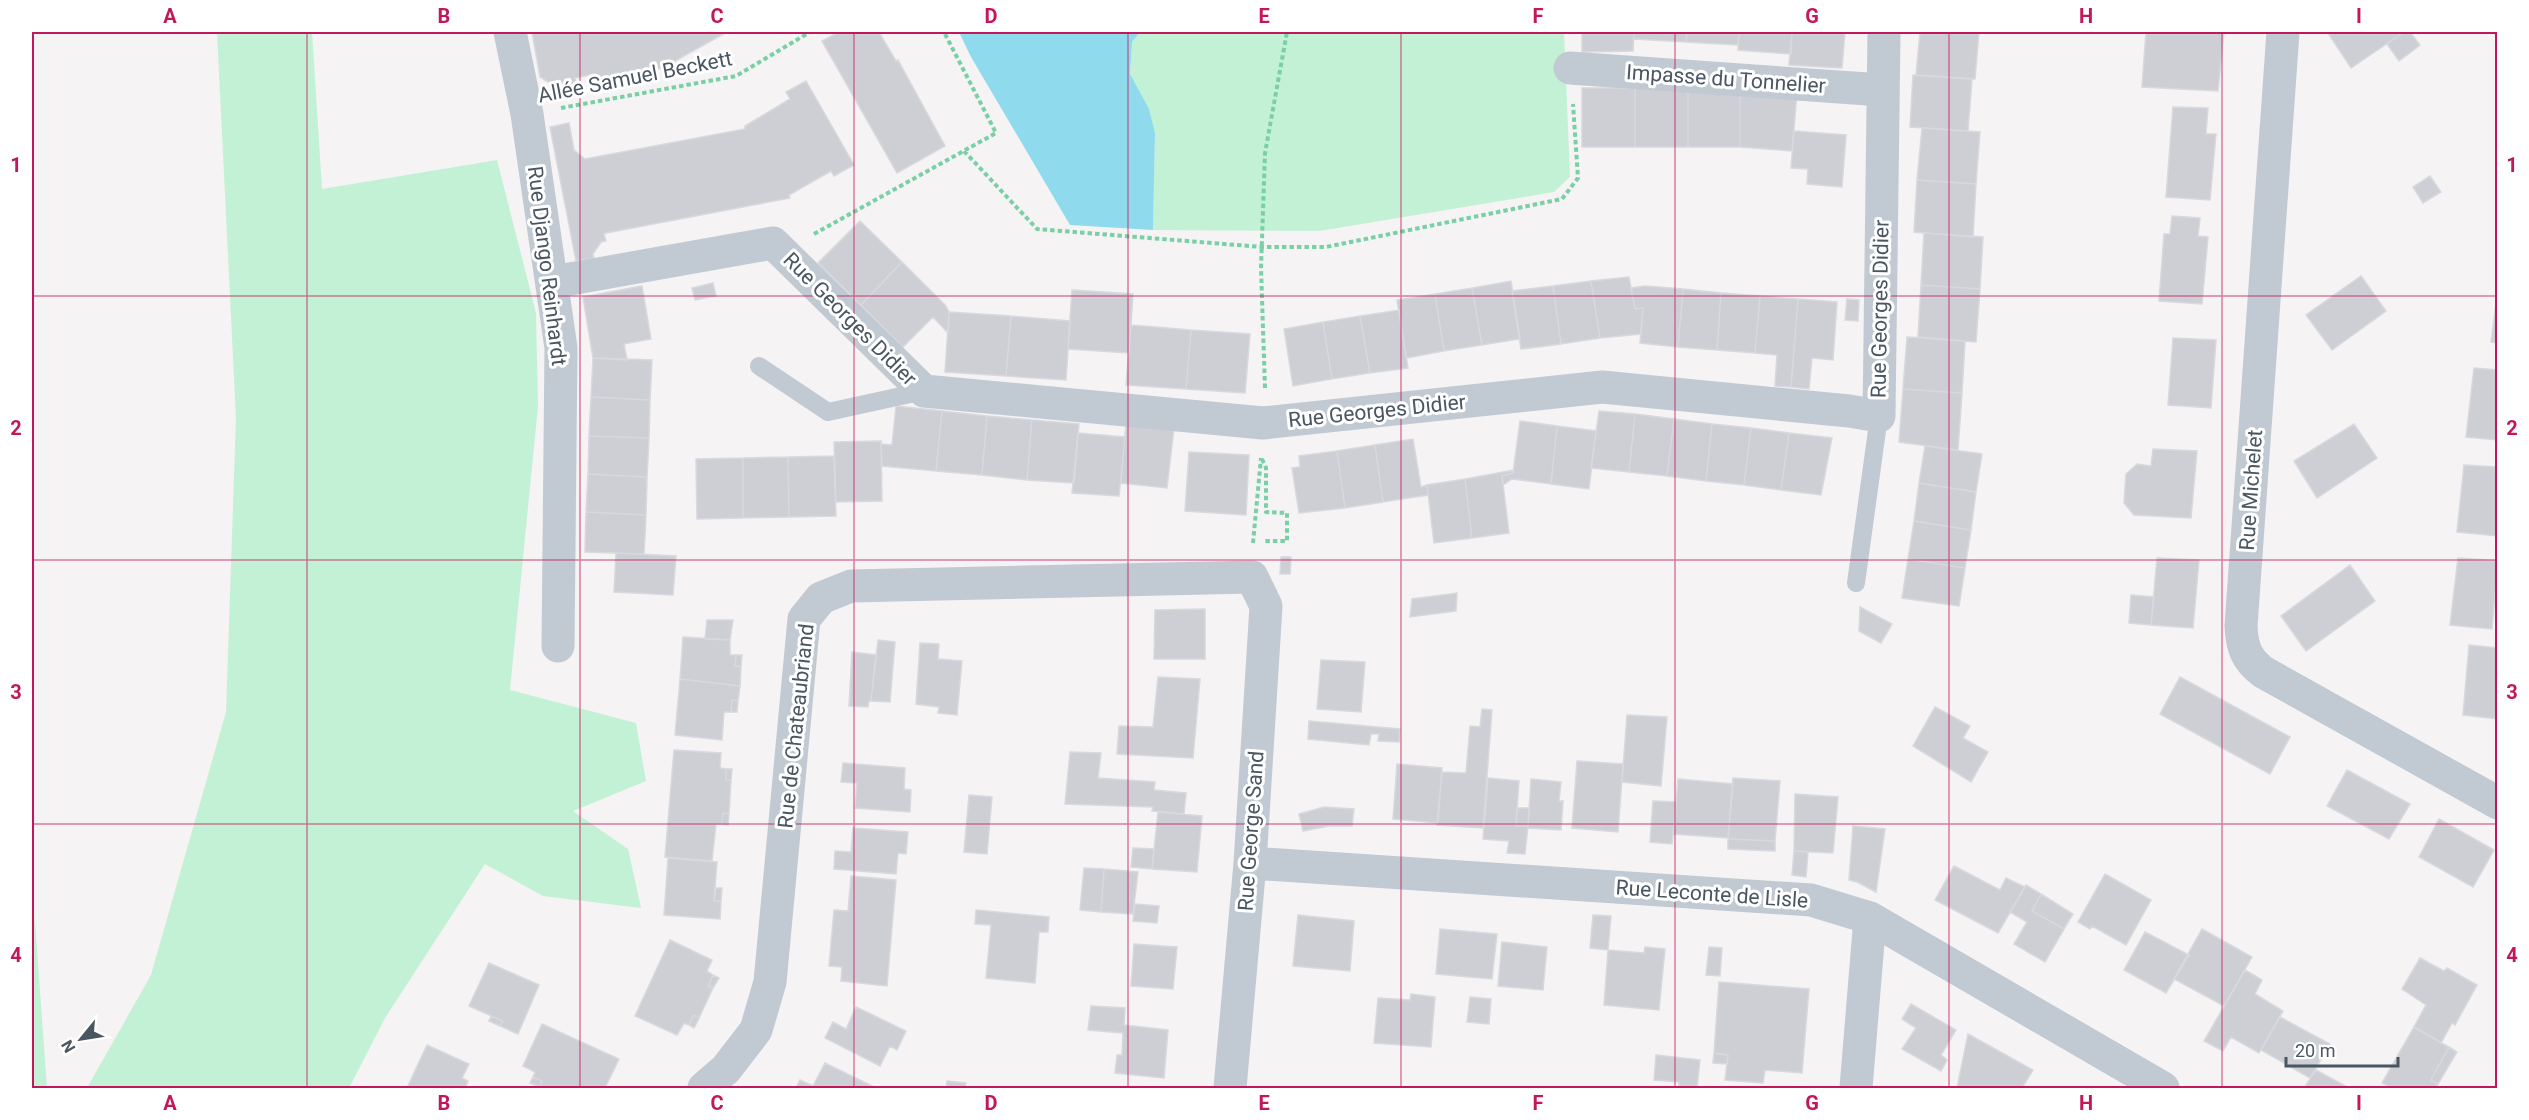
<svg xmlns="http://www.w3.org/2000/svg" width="2529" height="1120" font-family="Roboto,sans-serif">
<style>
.green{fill:#c3f1d5}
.water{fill:#90daee}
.building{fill:#cdcfd5;stroke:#d7d9de;stroke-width:1.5}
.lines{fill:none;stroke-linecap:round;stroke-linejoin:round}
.path{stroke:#7ad0a6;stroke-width:4;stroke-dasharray:4.5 3;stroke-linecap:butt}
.lane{stroke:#c1cad2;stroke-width:18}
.street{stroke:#c1cad2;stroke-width:33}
.grid{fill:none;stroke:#c2185b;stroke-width:1.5;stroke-opacity:0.55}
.labels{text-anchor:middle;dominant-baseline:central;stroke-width:6;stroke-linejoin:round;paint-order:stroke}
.street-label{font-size:21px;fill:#4a5661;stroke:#fff}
.neatline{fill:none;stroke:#c2185b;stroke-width:2}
.grid-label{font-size:20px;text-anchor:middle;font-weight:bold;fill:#c2185b}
</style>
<rect width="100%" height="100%" fill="#f5f3f3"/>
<path class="green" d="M217 32H312L322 189 497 160 536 313 538 406 510 690 636 723 646 781 573 811 628 849 641 908 543 896 485 864 385 1018 349 1088H87L151 975 226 712 236 418Z
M1140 32H1564L1570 177 1554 192 1319 231 1153 230 1155 133 1130 74 1132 42Z
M32 908 35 922 47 1088H32Z"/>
<path class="water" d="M959 32H1140L1132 42 1130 74 1149 109 1155 133 1153 230 1070 225 971 57Z"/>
<path class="building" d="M532 32H727L675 61 676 66 596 81 594 74 575 78 576 84 558 88 540 77Z
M839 32H879L896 61 898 60 945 146 897 173 822 41Z
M1582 32H1634L1633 51 1582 52Z
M1634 32H1687L1686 42 1634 39Z
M1687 32H1739L1738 45 1686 42Z
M1739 32H1792L1791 54 1738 50Z
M1792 32H1845L1842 68 1789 65Z
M1920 32H1979L1975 79 1916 75Z
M2146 32H2224L2218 91 2142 87Z
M2330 32H2404L2351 68 2328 33Z
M2404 32H2410L2420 45 2399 61 2387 44Z
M1913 75 1972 79 1968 131 1910 127Z
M806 81 854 165 834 176 831 171 789 195 790 198 606 233 604 234 606 241 601 242 593 254 594 258 576 261 550 127 569 123 574 150 585 159 745 129V126L790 99 786 92Z
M1582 88H1635V147H1582Z
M1635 88H1688V147H1635Z
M1688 88H1740V147H1688Z
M1740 88 1797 93 1792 151 1740 147Z
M2173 107 2208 108 2206 134H2216L2210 200 2166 197Z
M1922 128 1980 132 1976 184 1917 180Z
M1794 131 1846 135 1842 187 1807 184 1808 169 1791 168Z
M2430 176 2441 192 2423 203 2413 187Z
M1917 180 1976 184 1973 237 1914 232Z
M2172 216 2200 218 2198 236 2208 237 2202 304 2159 301 2164 234H2170Z
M860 221 902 262 861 305 818 263Z
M1924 233 1983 237 1980 289 1921 285Z
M902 262 945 305 949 312 948 333 933 317 903 347 861 305Z
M2361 276 2386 311 2332 350 2306 315Z
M1629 277 1635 309 1643 308 1641 334 1600 338 1591 281Z
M1511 281 1520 339 1482 345 1472 288Z
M1591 281 1600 338 1561 344 1553 286Z
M713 283 716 296 695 300 692 288Z
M1921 285 1980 289 1976 342 1918 337Z
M642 286 651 339 624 344 627 360 593 358 583 297Z
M1553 286 1561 344 1521 349 1512 291Z
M1645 286 1683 289 1678 347 1640 343 1643 308 1635 309 1631 288Z
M2498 287V343L2491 342Z
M1472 288 1482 345 1444 351 1435 294Z
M1683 289 1721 293 1717 350 1678 347Z
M1072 290 1133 294 1129 353 1068 349Z
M1721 293 1760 296 1755 353 1717 350Z
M1435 294 1444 351 1406 358 1397 300Z
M1760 296 1798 299 1791 387 1775 386 1777 355 1755 353Z
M1798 299 1837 302 1833 360 1812 358 1809 389 1791 387Z
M1847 299 1859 300 1858 321 1845 320Z
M1399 310 1408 368 1370 373 1360 316Z
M949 312 1011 316 1006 376 945 372Z
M1011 316 1070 321 1066 380 1006 376Z
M1360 316 1370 373 1332 379 1323 322Z
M1323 322 1332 379 1293 386 1284 329Z
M1131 325 1191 330 1186 389 1126 385Z
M1191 330 1250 334 1245 393 1186 389Z
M1907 337 1965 341 1962 393 1903 389Z
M2173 338 2216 340 2211 408 2168 405Z
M593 358 652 360 650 400 591 397Z
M2474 368 2498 370V440L2466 437Z
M1903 389 1962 393 1958 450 1899 442Z
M591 397 650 400 649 438 589 436Z
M896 406 942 411 936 471 882 466 881 444 892 445Z
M942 411 987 416 982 475 936 471Z
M1599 411 1635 414 1629 472 1591 468Z
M1635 414 1674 419 1667 476 1629 472Z
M987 416 1032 420 1027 480 982 475Z
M1674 419 1712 424 1706 481 1667 476Z
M1032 420 1079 424 1074 483 1027 480Z
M1520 421 1557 426 1551 484 1512 479 1503 485 1502 476 1513 473Z
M1126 424 1174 428 1167 488 1121 483Z
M1712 424 1751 428 1744 485 1706 481Z
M2354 424 2377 458 2317 498 2294 461Z
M1557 426 1596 431 1589 489 1551 484Z
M1751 428 1789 433 1781 490 1744 485Z
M1078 433 1125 437 1119 496 1072 493Z
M1789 433 1832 438 1821 495 1781 490Z
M589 436 649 438 647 477 588 474Z
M1413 439 1421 487 1427 485 1428 495 1383 502 1375 445Z
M881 441 882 501 836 502 834 442Z
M1375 445 1383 502 1345 508 1337 451Z
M1925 446 1982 454 1976 492 1919 483Z
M2153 449 2197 451 2191 518 2134 515 2124 503 2126 474 2137 464 2151 466Z
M1337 451 1345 508 1299 513 1292 468 1300 467 1299 456Z
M1189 452 1249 455 1246 515 1185 511Z
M834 456 836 516 789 517 788 457Z
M788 457 789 517 743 518V458Z
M743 458V518L697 519 696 459Z
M2464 465 2498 467V536L2457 532Z
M1514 470 1513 473 1502 476 1509 533 1472 538 1465 479Z
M588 474 647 477 646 515 586 512Z
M1465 479 1472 538 1434 543 1427 485Z
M1919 483 1976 492 1971 530 1914 521Z
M586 512 646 515 644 554 585 552Z
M1914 521 1971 530 1965 568 1908 559Z
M616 553 676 556 673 595 614 592Z
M1281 557H1291L1290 574H1280Z
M2157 558 2199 560 2193 628 2151 625Z
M2458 558 2498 561 2492 629 2450 625Z
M1908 559 1965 568 1959 606 1902 598Z
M2350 565 2375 601 2306 651 2281 616Z
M1457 593 1456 611 1410 617 1412 599Z
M2131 595 2154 597 2151 625 2129 623Z
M1860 607 1892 624 1881 643 1859 631Z
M1205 609V659H1154L1155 610Z
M707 620H733L730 640 705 639Z
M683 637 730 640V655H736L735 666 741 667 740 686 680 679Z
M878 640 895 642 890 702 871 701Z
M920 643 939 644 938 659 962 661 957 715 938 713 939 707 916 704Z
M2469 645 2498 648V719L2463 715Z
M852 652 876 655 871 701H869L868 707 849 706Z
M736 655H742L741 667 735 666Z
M1321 660 1365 662 1361 712 1317 709Z
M1158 677 1200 679 1193 758 1117 754 1119 726 1153 727Z
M2180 677 2290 737 2270 774 2160 714Z
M680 679 740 686 738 701 732 700 731 712H724L722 740 675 735Z
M732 700 738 701 737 712H731Z
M1935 707 1970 726 1963 738 1988 752 1971 782 1913 746Z
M1482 709 1492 710 1483 828 1437 825 1442 772 1466 773 1470 726 1480 727Z
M1627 715 1667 717 1661 786 1622 782Z
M1309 721 1400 729 1399 742 1378 741 1379 734H1371L1369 745 1308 739Z
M674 750 721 753 720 768 726 769V780H731L729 814 723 813 722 824H716L712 861 665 857Z
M1070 752 1101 753 1098 778 1155 782 1154 790 1186 793 1184 814 1152 811 1153 807 1065 804Z
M1577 761 1623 764 1618 832 1572 828Z
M843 763 905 768 904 789 911 790 910 812 855 808 857 783 841 782Z
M1397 764 1442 768 1438 823 1393 819Z
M726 769H732L731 780H726Z
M2347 770 2410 804 2389 839 2327 806Z
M1488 778 1519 781 1516 826H1528L1525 854 1507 853 1509 841 1483 839Z
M1733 778 1780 781 1775 841 1728 839Z
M1531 779 1561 782 1559 801H1563L1561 830 1528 828Z
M1678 779 1733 784 1728 838 1674 834Z
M1795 794 1838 797 1833 853 1794 851Z
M969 795 992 797 987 854 964 852Z
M1653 801 1676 802 1672 844 1650 842Z
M1324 807 1354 809 1352 826H1328L1303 831 1299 814Z
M1517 808H1529L1528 826H1516Z
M1158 812 1202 816 1197 872 1152 869Z
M723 813 729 814 728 825 722 824Z
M2439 819 2494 850 2473 887 2419 857Z
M1853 826 1885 829 1876 892 1857 882 1849 880Z
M853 828 908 832 906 854 898 853 896 874 834 869 835 851 851 852Z
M1728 839 1775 841V851L1728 849Z
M1133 848 1154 849 1152 869 1131 867Z
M1794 851 1808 852 1806 877 1792 875Z
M668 858 717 862 714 901H721L720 919 664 915Z
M1954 866 2000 890 2006 878 2025 887 1998 933 1935 900Z
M1084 868 1104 869 1101 912 1080 910Z
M1104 869 1138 872 1133 914 1101 912Z
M2105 874 2151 900 2126 945 2092 926 2090 929 2078 922Z
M851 876 896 880 887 986 841 981 842 967 829 966 834 910 848 911Z
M2026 885 2041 894 2032 911 2064 929 2045 962 2014 944 2027 922 2010 912Z
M716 888H722L721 901H714Z
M2041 894 2073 914 2064 929 2032 911Z
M1135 904 1159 906 1157 923 1133 921Z
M976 910 1049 917 1048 932H1039L1035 983 986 978 991 925 975 924Z
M1298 915 1354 921 1350 971 1293 966Z
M1593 915 1611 916 1608 950 1590 948Z
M1440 929 1497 934 1492 979 1436 974Z
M2202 929 2252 957 2224 1006 2174 979Z
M2145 932 2189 955 2166 993 2124 970Z
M670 940 712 960 707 971 713 975 708 986 713 988 699 1018 694 1015 689 1025 684 1023 677 1035 635 1016Z
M1502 942 1547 947 1543 990 1498 986Z
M1134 944 1177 947 1173 989 1131 986Z
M1645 947 1665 949 1659 1010 1604 1005 1608 950 1644 953Z
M1709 947 1722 948 1720 976 1706 975Z
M2420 958 2444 971 2447 968 2477 985 2455 1025 2452 1023 2441 1043 2414 1027 2426 1005 2402 989Z
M489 963 539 985 518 1034 500 1026 503 1021 469 1006Z
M2245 970 2262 980 2255 994 2283 1011 2259 1053 2231 1037 2223 1051 2204 1041Z
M713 975 719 978 713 988 708 986Z
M1719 982 1809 989 1802 1073 1765 1070 1763 1083 1725 1080 1728 1055 1714 1053Z
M1411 994 1435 997 1431 1047 1374 1043 1378 998 1410 1000Z
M1470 997 1491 999 1489 1024 1467 1022Z
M1911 1004 1956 1030 1941 1055 1947 1060 1941 1071 1902 1049 1916 1028 1902 1019Z
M1091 1006 1125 1008 1124 1025 1168 1030 1164 1078 1115 1073 1117 1055H1122L1123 1033 1088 1030Z
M856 1007 906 1031 897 1050 890 1046 880 1066 825 1038 833 1022 846 1029Z
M694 1015 699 1018 694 1028 689 1025Z
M491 1016 503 1021 500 1026 489 1021Z
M2280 1017 2330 1044 2310 1078 2261 1050Z
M542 1024 619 1059 605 1088 540 1087 542 1081 533 1077 535 1072 523 1066Z
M2414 1027 2449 1047 2431 1080 2438 1084 2435 1088H2392L2382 1083Z
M1968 1034 2033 1070 2022 1088H1957Z
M427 1045 469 1064 462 1078 468 1081 465 1088H407Z
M2449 1047 2457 1052 2438 1084 2431 1080Z
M1714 1053 1728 1055 1727 1064 1713 1063Z
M1656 1055 1700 1060 1697 1088H1679V1082L1654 1080Z
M825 1063 874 1087 873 1088H796L800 1080 813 1086Z
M2316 1070 2349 1088H2304Z
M533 1077 542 1081 540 1087 530 1083Z
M947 1081 966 1083 965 1088H946Z"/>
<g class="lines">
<path class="path" d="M561 108 736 76 810 32
M964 151 1037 229 1262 247H1326L1562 199 1578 178 1573 104
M814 234 996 133 944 32
M1265 388 1261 268 1265 153 1287 32
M1262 459 1266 468V512L1287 513V541H1263
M1253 543 1261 458"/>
<path class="lane" d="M759 366 828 412 924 391
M1856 583 1879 416"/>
<path class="street" d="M510 32 527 114 561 348 558 646
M2283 32 2241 626C2242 647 2246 659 2263 672L2498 803
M1570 68 1882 90
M553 282 773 243 924 391 1263 423 1602 387 1849 411 1879 416 1884 32
M1250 863 1811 900 1870 918 2163 1088
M704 1088 726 1069 756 1030 770 982 804 619 821 598 851 586 1252 577 1266 606 1250 863 1230 1088
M1856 1088 1870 918"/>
</g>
<path class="grid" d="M307 32V1088M580 32V1088M854 32V1088M1128 32V1088M1401 32V1088M1675 32V1088M1949 32V1088M2222 32V1088M32 296H2498M32 560H2498M32 824H2498"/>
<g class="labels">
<g class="street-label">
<text transform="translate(635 77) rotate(-11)">Allée Samuel Beckett</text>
<text transform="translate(1726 79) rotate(4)">Impasse du Tonnelier</text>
<text transform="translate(547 266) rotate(83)">Rue Django Reinhardt</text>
<text transform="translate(1880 309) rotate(-89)">Rue Georges Didier</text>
<text transform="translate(850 319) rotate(45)">Rue Georges Didier</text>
<text transform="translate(1377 411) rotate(-6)">Rue Georges Didier</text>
<text transform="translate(2251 490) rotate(-86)">Rue Michelet</text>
<text transform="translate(796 726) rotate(-84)">Rue de Chateaubriand</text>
<text transform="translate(1251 831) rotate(-86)">Rue George Sand</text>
<text transform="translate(1712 894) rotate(4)">Rue Leconte de Lisle</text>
</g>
</g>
<rect width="2529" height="1120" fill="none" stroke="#ffffff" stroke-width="66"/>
<g transform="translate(81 1039) rotate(240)" stroke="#ffffff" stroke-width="4.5" paint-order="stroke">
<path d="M0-4.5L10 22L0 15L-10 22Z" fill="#4a5661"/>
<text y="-9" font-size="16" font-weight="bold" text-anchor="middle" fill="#4a5661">N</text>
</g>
<path d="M2286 1057v9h112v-9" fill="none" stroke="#4a5661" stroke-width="3"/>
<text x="2295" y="1057" font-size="18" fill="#4a5661" stroke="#ffffff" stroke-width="4.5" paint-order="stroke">20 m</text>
<rect x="33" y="33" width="2463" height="1054" class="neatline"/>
<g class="grid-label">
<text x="170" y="23">A</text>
<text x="444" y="23">B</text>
<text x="717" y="23">C</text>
<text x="991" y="23">D</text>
<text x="1264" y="23">E</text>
<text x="1538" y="23">F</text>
<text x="1812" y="23">G</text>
<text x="2086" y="23">H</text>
<text x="2359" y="23">I</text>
<text x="16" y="172">1</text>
<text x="2512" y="172">1</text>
<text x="16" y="435">2</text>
<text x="2512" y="435">2</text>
<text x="16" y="699">3</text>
<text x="2512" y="699">3</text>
<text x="16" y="962">4</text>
<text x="2512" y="962">4</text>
<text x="170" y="1110">A</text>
<text x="444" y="1110">B</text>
<text x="717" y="1110">C</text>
<text x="991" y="1110">D</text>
<text x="1264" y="1110">E</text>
<text x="1538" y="1110">F</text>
<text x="1812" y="1110">G</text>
<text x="2086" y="1110">H</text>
<text x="2359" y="1110">I</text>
</g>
</svg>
